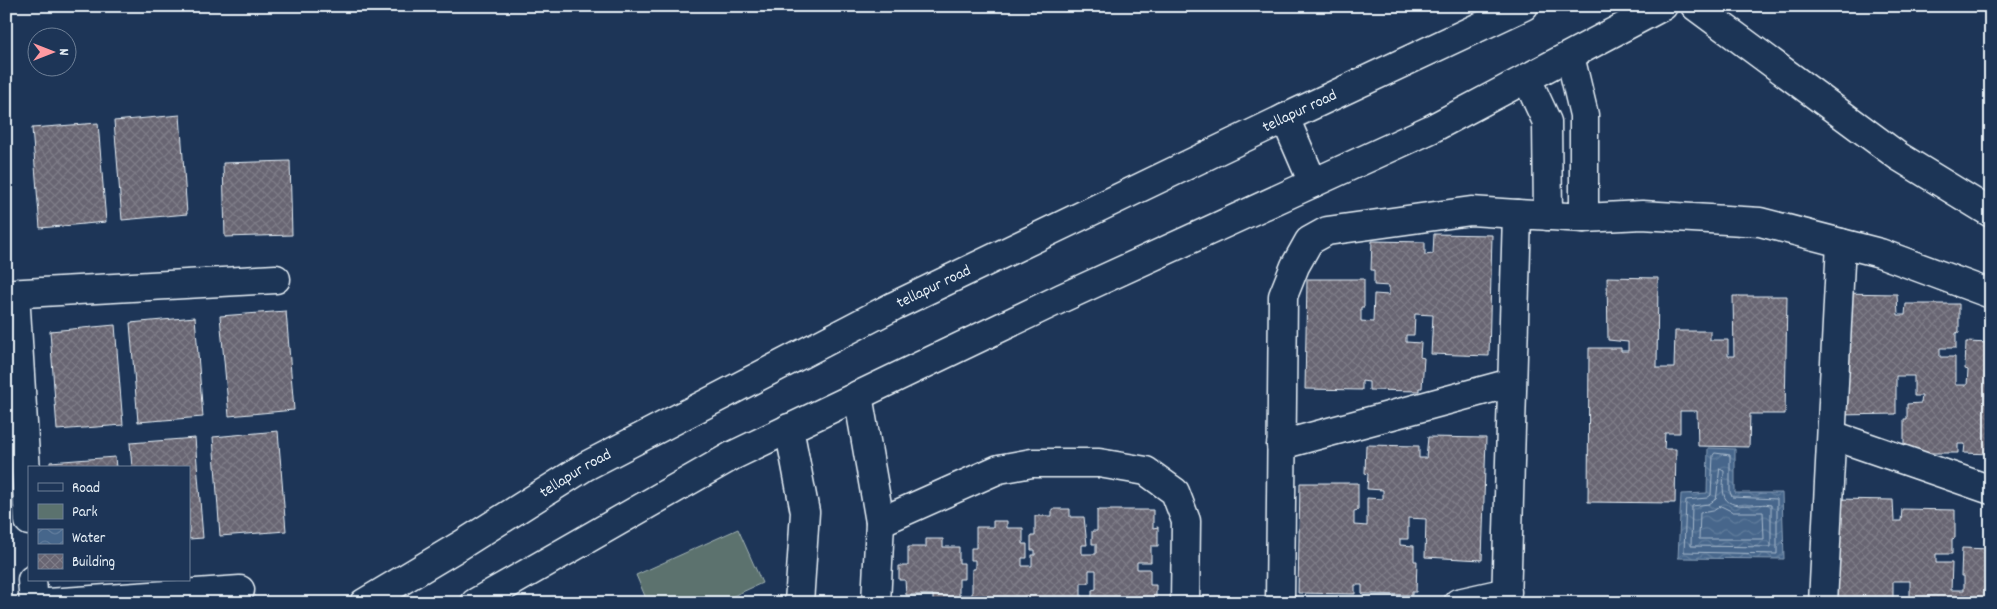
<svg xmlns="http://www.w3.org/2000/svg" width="1997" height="609" font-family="Dekko,sans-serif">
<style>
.park{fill:#5b726e;stroke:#a2b2b3}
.water{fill:url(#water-waves);stroke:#879eb7}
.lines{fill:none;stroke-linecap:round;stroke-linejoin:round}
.shore{stroke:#a7b9cc;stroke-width:1}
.building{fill:url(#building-cross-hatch);stroke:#e8f1f8}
.minor-casing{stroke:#e8f1f8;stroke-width:31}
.minor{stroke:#1d3557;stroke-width:28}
.labels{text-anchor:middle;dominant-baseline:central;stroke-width:4.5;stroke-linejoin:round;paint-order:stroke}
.street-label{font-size:16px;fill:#e8f1f8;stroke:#1d3557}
</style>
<defs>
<pattern id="water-waves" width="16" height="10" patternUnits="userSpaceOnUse" patternTransform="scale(1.25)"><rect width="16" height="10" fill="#46668b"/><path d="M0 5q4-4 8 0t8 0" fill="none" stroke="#617c9c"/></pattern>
<pattern id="building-cross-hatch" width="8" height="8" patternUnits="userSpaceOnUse" patternTransform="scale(1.25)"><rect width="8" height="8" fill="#686572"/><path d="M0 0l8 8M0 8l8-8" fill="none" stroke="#7e7c87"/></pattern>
</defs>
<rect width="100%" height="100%" fill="#1d3557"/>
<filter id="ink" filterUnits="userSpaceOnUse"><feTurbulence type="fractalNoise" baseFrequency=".02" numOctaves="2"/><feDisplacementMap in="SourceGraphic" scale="10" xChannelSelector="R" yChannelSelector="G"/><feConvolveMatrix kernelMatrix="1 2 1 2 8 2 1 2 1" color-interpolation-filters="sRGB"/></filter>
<g filter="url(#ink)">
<path class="park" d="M738 529 762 583 718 603H648L636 575Z"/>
<path class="water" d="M1708 448 1735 449V493H1782L1784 559 1678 558 1681 494 1707 493Z"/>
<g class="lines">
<path class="shore" d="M1715 453 1730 455V492L1732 497 1777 499V554L1684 552 1686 500 1707 498 1711 495 1713 456Z
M1720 469 1724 471C1724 478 1722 487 1724 495 1728 512 1759 502 1771 505V547L1691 546 1692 506 1709 504 1716 499Z
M1721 506 1733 512H1763L1764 539H1699L1700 513 1713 511Z"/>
</g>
<path class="building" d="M180 115 187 214 122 220 114 121Z
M98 123 106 222 40 228 32 128Z
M290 161 292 235 225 237 223 163Z
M1434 234 1492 235 1489 356 1431 354 1433 315 1415 314 1414 335H1406V342L1421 343 1420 357 1424 358 1422 388H1419V391L1369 390V382L1362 381V390L1305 389 1307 279H1364V307H1361V321L1373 322 1374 294 1389 295V286L1374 285V270H1371L1372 241 1425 242V255L1433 254Z
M1607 277 1658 278 1657 368H1674L1675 331H1710V340H1728V356H1734L1733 296H1787L1785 414H1750L1749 447 1698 446 1697 411H1680V433H1665L1664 449H1676L1675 503 1588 502 1589 348H1621V351H1628V342L1608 340Z
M1839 293 1897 294 1898 315H1905L1906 304H1959V332L1956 333V348H1940V357H1955V385H1967L1968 370 1965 369 1966 342 1991 343V454L1964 453 1965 444H1958V453H1908L1904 449V419H1907V404L1921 403 1922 396H1914V376H1896V414L1839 415Z
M286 311 294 410 229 416 220 316Z
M195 317 203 417 138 422 130 323Z
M115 325 123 425 57 430 50 331Z
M278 431 286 531 220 536 213 437Z
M1428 437 1486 438 1482 560 1425 557 1426 519 1408 518V539H1400V545L1414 546V561H1417L1416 592H1412V595L1362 594V585H1355V594L1298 593 1300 483H1358V510L1354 511V525L1367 526V498L1383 499V490L1367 489 1368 474 1365 473 1366 445 1419 446V458H1426Z
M195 438 203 538 189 539V468H132L130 443Z
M115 457 116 468H50V462Z
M1836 499 1893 500 1894 521H1901L1902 509 1955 510V538L1952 539V554H1936V563H1952L1951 590H1964V576H1961L1962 548 1991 549V603L1910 602V581H1893V603H1835Z
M1052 509H1070V517H1084L1087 545H1082V554H1096V544H1092V531H1097V510H1153V528L1158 527V546H1151V562H1137V569H1150V585H1156V602L1092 603V590L1096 589V570H1089V583H1081V603H1032V599H1021V603H933V595H906L905 580H899V566H908V547H926V539H943V547H959V563H964V579H959V595H972V569H975V560H971V548H976V527H993V521H1007V528H1023V544H1027V558H1022V566H1032V555H1035V550H1031V536H1035V516H1052Z"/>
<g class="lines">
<g class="minor-casing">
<g id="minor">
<path d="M1695 6 1898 156 1991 213"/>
<path d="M1527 79 1547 122 1548 216"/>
<path d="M1285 118 1313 183"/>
<path d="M1584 218 1642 215 1760 222 1880 253 1991 294"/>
<path d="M15 293 29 521"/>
<path d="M6 294 276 279"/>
<path d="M858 395 880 522 876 603"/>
<path d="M789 428 805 512 799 603"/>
<path d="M1832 435 1991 490"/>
<path d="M1281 445 1511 383"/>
<path d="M880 522 999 469 1032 463H1099L1146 471 1175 492 1186 521 1185 603"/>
<path d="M32 580 34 603"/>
<path d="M48 603 240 590"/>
<path id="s1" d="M364 603 461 545 586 466 894 306 1285 118 1524 6"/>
<path d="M475 603 732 456 1062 298 1431 129 1663 6"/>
<path d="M1280 603 1283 296 1295 266 1309 241 1327 231 1471 211 1517 214"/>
<path d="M1458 603 1507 592"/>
<path d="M1506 603 1517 214 1584 218V115L1570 56"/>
<path d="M1823 603 1841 243"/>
</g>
</g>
<use href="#minor" class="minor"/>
</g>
</g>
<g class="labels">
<g class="street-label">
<text stroke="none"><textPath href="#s1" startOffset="1058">tellapur road</textPath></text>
<text stroke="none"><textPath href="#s1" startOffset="652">tellapur road</textPath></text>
<text stroke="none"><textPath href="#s1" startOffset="248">tellapur road</textPath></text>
</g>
</g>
<rect width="1997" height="609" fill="none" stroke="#1d3557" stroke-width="25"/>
<rect x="12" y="12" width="1972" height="584" fill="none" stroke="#e8f1f8" stroke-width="2" filter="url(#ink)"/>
<rect x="28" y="466" width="162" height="115" fill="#1d3557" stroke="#6e8097"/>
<rect x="38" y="483" width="25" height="8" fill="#1d3557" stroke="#6e8097"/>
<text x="72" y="492" font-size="15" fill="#e8f1f8">Road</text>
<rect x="38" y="504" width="25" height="15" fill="#5b726e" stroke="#6e8097"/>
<text x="72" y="516" font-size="15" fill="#e8f1f8">Park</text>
<rect x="38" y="529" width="25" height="15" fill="url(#water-waves)" stroke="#6e8097"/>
<text x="72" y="542" font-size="15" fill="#e8f1f8">Water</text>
<rect x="38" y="554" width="25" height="15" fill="url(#building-cross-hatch)" stroke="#6e8097"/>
<text x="72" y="566" font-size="15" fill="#e8f1f8">Building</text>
<g transform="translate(52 52) rotate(90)"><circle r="24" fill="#1d3557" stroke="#6e8097"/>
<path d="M0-4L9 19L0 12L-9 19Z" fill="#ff9aa2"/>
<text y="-8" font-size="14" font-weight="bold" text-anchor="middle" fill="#e8f1f8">N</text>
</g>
</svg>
